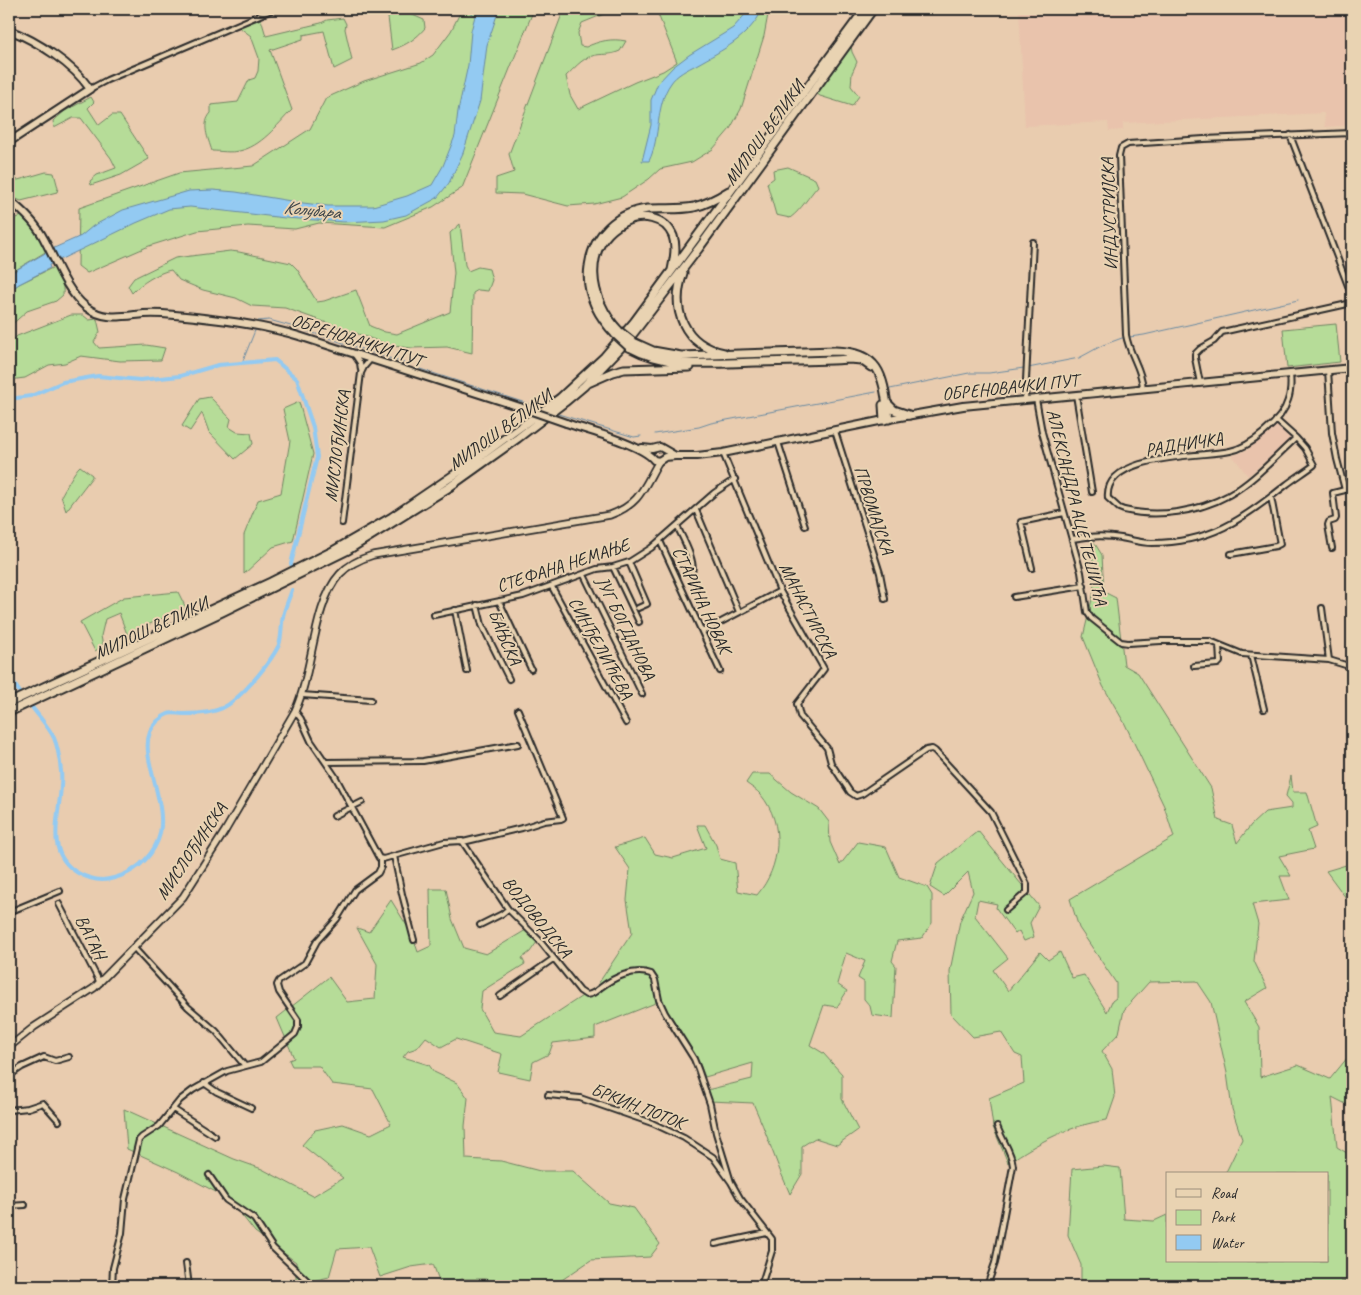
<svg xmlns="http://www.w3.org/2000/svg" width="1361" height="1295" font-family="Caveat,sans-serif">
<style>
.built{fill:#e9c3ac}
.green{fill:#b6dc98;stroke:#708462}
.water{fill:#93caf2;stroke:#698aa2}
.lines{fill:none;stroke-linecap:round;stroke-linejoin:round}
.stream{stroke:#698aa2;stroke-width:1}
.canal{stroke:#93caf2;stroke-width:4}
.street-casing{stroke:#2b2b2b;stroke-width:8}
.secondary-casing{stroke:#2b2b2b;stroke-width:9}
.primary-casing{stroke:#2b2b2b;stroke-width:10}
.highway-casing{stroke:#2b2b2b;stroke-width:11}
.street{stroke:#e9d3b2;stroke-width:4}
.secondary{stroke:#e9d3b2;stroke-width:5.5}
.primary{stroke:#e9d3b2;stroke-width:6}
.highway{stroke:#e9d3b2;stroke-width:7}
.primary-bridge-casing{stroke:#2b2b2b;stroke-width:10;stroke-linecap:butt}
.highway-bridge-casing{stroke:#2b2b2b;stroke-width:11;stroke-linecap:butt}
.primary-bridge{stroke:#e9d3b2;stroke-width:6}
.highway-bridge{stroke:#e9d3b2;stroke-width:7}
.labels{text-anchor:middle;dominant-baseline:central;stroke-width:4;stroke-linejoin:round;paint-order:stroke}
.street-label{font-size:18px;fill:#2b2b2b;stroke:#e9d3b2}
.water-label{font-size:19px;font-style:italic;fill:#3b4349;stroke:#e9d3b2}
</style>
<rect width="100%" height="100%" fill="#e9ccaf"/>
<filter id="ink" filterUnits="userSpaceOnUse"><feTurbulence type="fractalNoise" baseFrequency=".02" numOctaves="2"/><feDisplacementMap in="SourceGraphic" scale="10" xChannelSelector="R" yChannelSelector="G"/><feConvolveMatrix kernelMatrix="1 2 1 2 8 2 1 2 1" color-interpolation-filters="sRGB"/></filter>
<g filter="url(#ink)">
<path class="built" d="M1019 9H1352V125L1325 127 1324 113 1123 123V130L1109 131 1108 122 1025 126Z
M1277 425 1291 439 1248 476 1232 455 1238 454 1249 449Z"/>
<path class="green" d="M387 9H399L424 20 425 28C416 39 406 45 392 50Z
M462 9H534L462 188 433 207 385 227 319 223 295 229 248 226 197 231 149 246 87 273 78 266 79 208 179 173 253 166 310 129 326 98 364 81 421 63 433 55 451 31Z
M564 9H616L582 23 578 33 580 46 586 47C599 41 611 38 626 41L620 51C609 56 602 53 592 56 581 59 574 69 566 76L570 95 578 109 635 82 663 71 677 62 656 9H769L764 36 741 109 730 129 713 149 692 162 660 169 649 179 622 197 594 204 568 206 522 194 496 193V178L514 172 509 154Z
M343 18 346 24 345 29 352 60 334 69 324 31 303 35V39L270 50 292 110C277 125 261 147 239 151 231 153 220 151 212 151 208 138 201 124 211 113V105L238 102 249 80 255 78 258 71 259 58 251 36 239 27 261 19 266 36 321 23 327 20Z
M851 46 852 52 857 62 852 73 851 86 859 96 852 106 820 96 807 87 810 75C828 69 832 65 840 47Z
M91 97 94 102 88 108 99 125 112 115H120L149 159 121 175 91 185 90 181 97 175 116 168 111 158 81 118H73L54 128 53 121 65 111Z
M788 167 815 179 818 186C808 197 802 209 790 218L776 215 767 183 774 178 773 170Z
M46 172 54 173 58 188 57 192 21 201 14 198 9 192V178L18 180Z
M22 216 38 234 47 251 9 274V225L16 218Z
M460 224 465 265 468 271 478 267 489 269 492 280 488 291 478 290 473 293 472 353 447 347 412 348 392 346 285 308 252 306 236 298 203 290 179 280 171 270C159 272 140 284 132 293L128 286 134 278 175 258 230 251 239 252 291 263 297 269 317 302 324 301 356 290 370 326 385 332 397 334 450 312 454 273 450 233Z
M54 267C61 274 64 286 63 295L56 301 27 311 9 327V291L19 284Z
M71 315H83L89 320 97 319 100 332 94 342 99 348 146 345 165 348 161 360 120 361 81 356 65 363 49 365 25 378 9 380V344L17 336Z
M1336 324 1340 362 1287 368 1283 329Z
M210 397 231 419 229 427 237 432 251 433 253 444 235 459 209 432 202 413 190 431 182 426 199 399Z
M299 402 313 454 293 541 273 547 244 574V535L258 500 281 493 290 441 283 409Z
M80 466 92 475V477L66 511 61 496C65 489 75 470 80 466Z
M1092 539 1102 555 1104 592 1116 598 1124 665 1138 673 1211 788 1218 820 1232 825 1237 843 1251 825 1265 812 1292 808V803L1286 796 1291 776 1293 792H1307L1317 827 1308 831 1314 849 1279 856 1291 876H1280L1289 900 1252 904 1258 924 1254 961 1267 988 1244 1002 1259 1027 1260 1077 1298 1065 1330 1079 1348 1057 1352 1058V1107L1332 1097 1337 1147 1352 1156V1283L1341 1281 1339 1286H1081V1265L1068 1235 1072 1169 1103 1166 1120 1168 1124 1219 1154 1221 1167 1215V1261H1327V1174H1223L1227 1170 1242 1139 1232 1109 1227 1073 1211 1002 1197 981 1149 982 1124 1010 1119 1033 1102 1051 1112 1069 1115 1097 1107 1120C1071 1125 1038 1142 1008 1163L993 1127 989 1098 1024 1083 1022 1057 1015 1054 1001 1032 973 1037 951 1014 950 971 960 921 973 892 968 872 944 896 930 887 938 863 978 831 1039 906 1030 923 1034 937 1024 941 1019 931 1015 934 996 908 997 904 978 900 975 916 1008 958 993 970 1008 991 1040 952 1048 960 1060 952 1072 978 1084 975 1107 1012 1112 1001 1116 998V983L1079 928 1070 899 1174 837 1164 806 1125 724 1103 686 1083 637 1094 591Z
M178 592 186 608 127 634 119 613 105 619 101 636 103 646 95 651 80 622 124 597Z
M752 774H770L791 792 819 809 829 822 830 842 840 865 858 842 886 847 899 877 927 887 932 895V923L922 938 897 941 892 961 896 966 893 1018 872 1015 870 1006 864 999V982L858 978 865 961 846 953 837 984 847 991 837 1007 824 1005 810 1045 823 1053 842 1074V1099L858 1130 837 1145 815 1138 802 1146V1174L790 1194C776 1164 767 1133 753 1103L710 1101 707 1090 752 1079 753 1063 705 1077 699 1062 665 1009 663 1000 595 1027V1038L553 1043 549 1054 533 1062 530 1079 498 1072 502 1054 456 1039 441 1047 426 1037 417 1048 408 1051 403 1057 429 1065 434 1072 457 1083 468 1098 465 1126 466 1159 501 1161 540 1171H573L609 1203 634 1208 660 1244 650 1257 591 1260 553 1286H515L485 1279H462L441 1286 433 1264 411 1267 380 1277 369 1247 337 1249 329 1277 296 1285V1262L255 1232 229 1199 178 1172 127 1149 124 1109 234 1159 262 1169 313 1196 343 1178 302 1145 315 1130 343 1124 371 1134 391 1124 373 1089 332 1084 319 1066H292L289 1060 294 1058 277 1018 329 977 347 1002 375 999 377 964 357 928 369 932 391 900 412 934 418 952 431 946 430 889H446L452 919 464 948 486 954 526 930 537 942 530 952 522 958 525 964 482 991 480 1009 493 1032 521 1036 596 987 632 933 627 900 630 869 615 847 645 838 655 854 673 858 706 848 697 825H705L716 845 720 859 735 863 738 891 757 895C781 867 785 824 761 795 757 790 751 787 746 783Z
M1352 859V914L1346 898 1326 871 1346 865Z"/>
<path class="water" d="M481 9H499L487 45 480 101 463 153 449 183 437 198 406 215 384 220 344 222 285 218 190 207 169 209 136 223 49 265 50 268 19 284 9 291V274L54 248 81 236 93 226 123 210 189 191 213 190 236 192 303 203 328 206H373L407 196 432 185 443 166 455 136 458 111 468 65 471 31 475 16Z
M750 9H763C747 39 724 49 696 65 688 69 676 75 671 83 655 105 661 137 649 161H642L651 125V100L658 83 673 67 689 55 733 28Z"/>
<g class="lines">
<path class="stream" d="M321 9 332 14 344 9
M463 9 476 16
M256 324 258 321 269 320 298 328 404 363
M242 363 256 328
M1028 368 1079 358 1103 345 1122 338 1144 335 1298 300
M420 369 535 406
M890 389 969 373H989L1024 368
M555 413 634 437 641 436
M655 434 699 427 711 423 876 392"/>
<path class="canal" d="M9 399 31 396 63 382 98 376 140 380 180 376 218 365 275 360 297 379 313 427 317 457 291 564
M9 677 19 691
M32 707C39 717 49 727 54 738 58 747 60 762 61 771 65 806 39 850 78 873 89 879 102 882 114 878 133 873 150 860 158 840 171 806 139 759 150 732 153 725 160 717 168 714 172 712 178 714 183 714 200 714 220 713 233 701 248 689 270 663 279 645 282 637 281 625 283 616 285 607 289 599 292 590"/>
<g class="street-casing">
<path id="street" d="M90 89 107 80 274 9
M1290 135 1352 296
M354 354 360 363 361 370
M1328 370 1332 433 1337 459 1345 490 1333 493 1336 518 1335 520 1329 522 1328 525 1332 548
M1200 383 1195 358V354L1200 349 1214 341 1222 332 1352 303
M1143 388C1142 369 1129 354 1126 335L1119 156 1121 148 1128 144 1204 139 1352 133
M1076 395 1092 492
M1036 399 1042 432 1081 572 1087 612 1091 618 1121 642 1128 643 1161 641H1210L1242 654 1329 660 1352 667
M1025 400 1033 242
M1276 420 1296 438C1275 457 1254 481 1229 495 1198 512 1158 518 1124 510L1119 508 1108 498C1103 453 1203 457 1230 451 1251 447 1282 421 1288 400 1291 392 1291 383 1290 374
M835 431 880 573 885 599
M778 442 805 526
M723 453 780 591 824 669 797 704 800 716 827 748 831 763 850 792 856 796 862 794 926 750 932 749 935 751 991 812 1027 884V892L1006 910
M696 510 739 612
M342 523 361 373 364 367 370 360
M677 526C682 537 698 564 691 575
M1072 539C1088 536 1105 535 1121 538 1132 540 1141 543 1152 543 1210 543 1242 520 1286 485 1295 478 1305 472 1314 465L1305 448 1296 438
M660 541 720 671
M1231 554 1276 546 1280 544 1271 497
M629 562 647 604 638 608
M613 567 639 622
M1032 568 1021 522 1064 513
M584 575 642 694
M552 587 626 723
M1014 597 1084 586
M499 601 531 669
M477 605 482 625 509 679
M1322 608 1329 660
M455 610 467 671
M434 615 523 596 597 569 613 567 629 562 651 548 714 493 735 479
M702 632 780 591
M1251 655 1264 709
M1194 666 1218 664 1220 662 1219 645
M302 695 371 700
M295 711 301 719 311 741 335 776 379 858 383 859 444 842 462 841 508 909 539 940 580 991 586 995C593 994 595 992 600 988 614 977 634 968 651 974L655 980 659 1000 665 1013 694 1059 698 1069 710 1104 716 1133 731 1182
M326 762 423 761 518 744
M334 816 362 802
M463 842 522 828 544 821 561 819 563 818 518 710
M394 856 402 894 414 940
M59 904 100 983
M9 912 60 891
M480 925 502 914 508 909
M134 948 188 1007 216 1031 245 1066
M500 996 553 959
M9 1076 22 1067 44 1057 55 1061 69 1057
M204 1083 217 1092 251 1108
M548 1095 580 1098 652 1123 684 1138 713 1157 731 1182 740 1198 772 1239V1251L761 1286
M173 1109 215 1136
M9 1110 28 1108 43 1103 59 1121
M209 1175 226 1200 254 1219 273 1248 313 1286
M9 1206 25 1205
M715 1244 767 1233
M186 1263 189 1286
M112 1286 113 1268 122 1233 125 1199 139 1140 142 1137 159 1126 180 1100 193 1090 227 1071 261 1062 295 1034 298 1027V1020L279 992 277 985 279 981 305 963 317 941 337 919 355 890 378 873 381 867V859
M987 1286 995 1263 1013 1166C1012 1152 1002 1140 997 1126"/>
</g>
<g class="secondary-casing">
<path id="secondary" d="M9 1047 34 1027 94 988 183 897 225 831 295 711C313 673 313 603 340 574 349 564 360 559 373 555L610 515C641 504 644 486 659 461"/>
</g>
<g class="primary-casing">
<path id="primary" d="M9 30C37 41 73 64 90 89L9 142
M9 200C23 211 36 223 44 239 56 261 66 291 86 307 104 321 123 316 144 314 155 313 165 314 175 315 216 319 259 324 299 336L520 407
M566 423C586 430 641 444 654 460L659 461 665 457 675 456H697L723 453 889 419 963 406 1352 368
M642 448 652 449 660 447 674 455"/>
</g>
<g class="highway-casing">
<path id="highway" d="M683 273C670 310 684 345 724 353
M619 331C589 300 580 246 624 222 641 213 665 217 673 236 677 247 674 260 672 270
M616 335C598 316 585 292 589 266 593 235 618 212 648 209 664 208 679 210 694 207 707 204 718 198 729 191
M633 342 653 351 681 356 835 351C883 352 883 379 889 419
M629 347C669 369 713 363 757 362 788 361 819 361 850 359L861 360 871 367
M588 383 613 372 624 369 690 367
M887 403 894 410 909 415
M883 405 884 420
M9 703 271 582 331 552 392 517 470 464 560 398 604 357 634 322 865 9
M9 712 222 612 348 550 448 488 518 438 565 402 584 386 629 339 699 248 873 9"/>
</g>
<use href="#street" class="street"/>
<use href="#secondary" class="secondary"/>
<use href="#primary" class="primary"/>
<use href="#highway" class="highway"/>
<g class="primary-bridge-casing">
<path id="primary-bridge" d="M520 407 566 423"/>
</g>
<g class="highway-bridge-casing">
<path id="highway-bridge" d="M619 331 633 342
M616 335 629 347"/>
</g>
<use href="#primary-bridge" class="primary-bridge"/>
<use href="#highway-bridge" class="highway-bridge"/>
</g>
</g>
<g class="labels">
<g class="street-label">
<text transform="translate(764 133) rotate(-54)">МИЛОШ ВЕЛИКИ</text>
<text transform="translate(1109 214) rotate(-92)">ИНДУСТРИЈСКА</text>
<text transform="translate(357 340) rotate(18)">ОБРЕНОВАЧКИ ПУТ</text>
<text transform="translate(1010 387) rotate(-6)">ОБРЕНОВАЧКИ ПУТ</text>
<text transform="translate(500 430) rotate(-36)">МИЛОШ ВЕЛИКИ</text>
<text transform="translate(1184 444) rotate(-9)">РАДНИЧКА</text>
<text transform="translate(337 446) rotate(-83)">МИСЛОЂИНСКА</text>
<text transform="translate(1077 507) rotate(76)">АЛЕКСАНДРА АЦЕ ТЕШИЋА</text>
<text transform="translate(874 510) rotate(72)">ПРВОМАЈСКА</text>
<text transform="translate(563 565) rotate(-18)">СТЕФАНА НЕМАЊЕ</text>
<text transform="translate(702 600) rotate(65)">СТАРИНА НОВАК</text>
<text transform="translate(808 610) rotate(63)">МАНАСТИРСКА</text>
<text transform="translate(151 628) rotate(-25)">МИЛОШ ВЕЛИКИ</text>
<text transform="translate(626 628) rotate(64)">ЈУГ БОГДАНОВА</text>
<text transform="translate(505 637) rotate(67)">БАЊСКА</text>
<text transform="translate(601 648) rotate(61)">СИНЂЕЛИЋЕВА</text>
<text transform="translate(191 851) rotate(-56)">МИСЛОЂИНСКА</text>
<text transform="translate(537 917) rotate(51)">ВОДОВОДСКА</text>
<text transform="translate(91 937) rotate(63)">ВАГАН</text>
<text transform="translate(638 1106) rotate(21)">БРКИН ПОТОК</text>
</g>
<g class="water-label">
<text transform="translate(312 210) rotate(6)">Колубара</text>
</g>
</g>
<rect width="1361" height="1295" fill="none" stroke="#e9d3b2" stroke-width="30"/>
<rect x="15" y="15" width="1331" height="1265" fill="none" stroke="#2b2b2b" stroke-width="2" filter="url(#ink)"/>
<rect x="1166" y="1172" width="162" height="90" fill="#e9d3b2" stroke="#9d907c"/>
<rect x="1176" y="1189" width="25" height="8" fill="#e9d3b2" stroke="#9d907c"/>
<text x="1211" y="1198" font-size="15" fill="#2b2b2b">Road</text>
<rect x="1176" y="1210" width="25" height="15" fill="#b6dc98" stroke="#9d907c"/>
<text x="1211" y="1222" font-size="15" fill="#2b2b2b">Park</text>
<rect x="1176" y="1235" width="25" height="15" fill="#93caf2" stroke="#9d907c"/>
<text x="1211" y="1248" font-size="15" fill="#2b2b2b">Water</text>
</svg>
